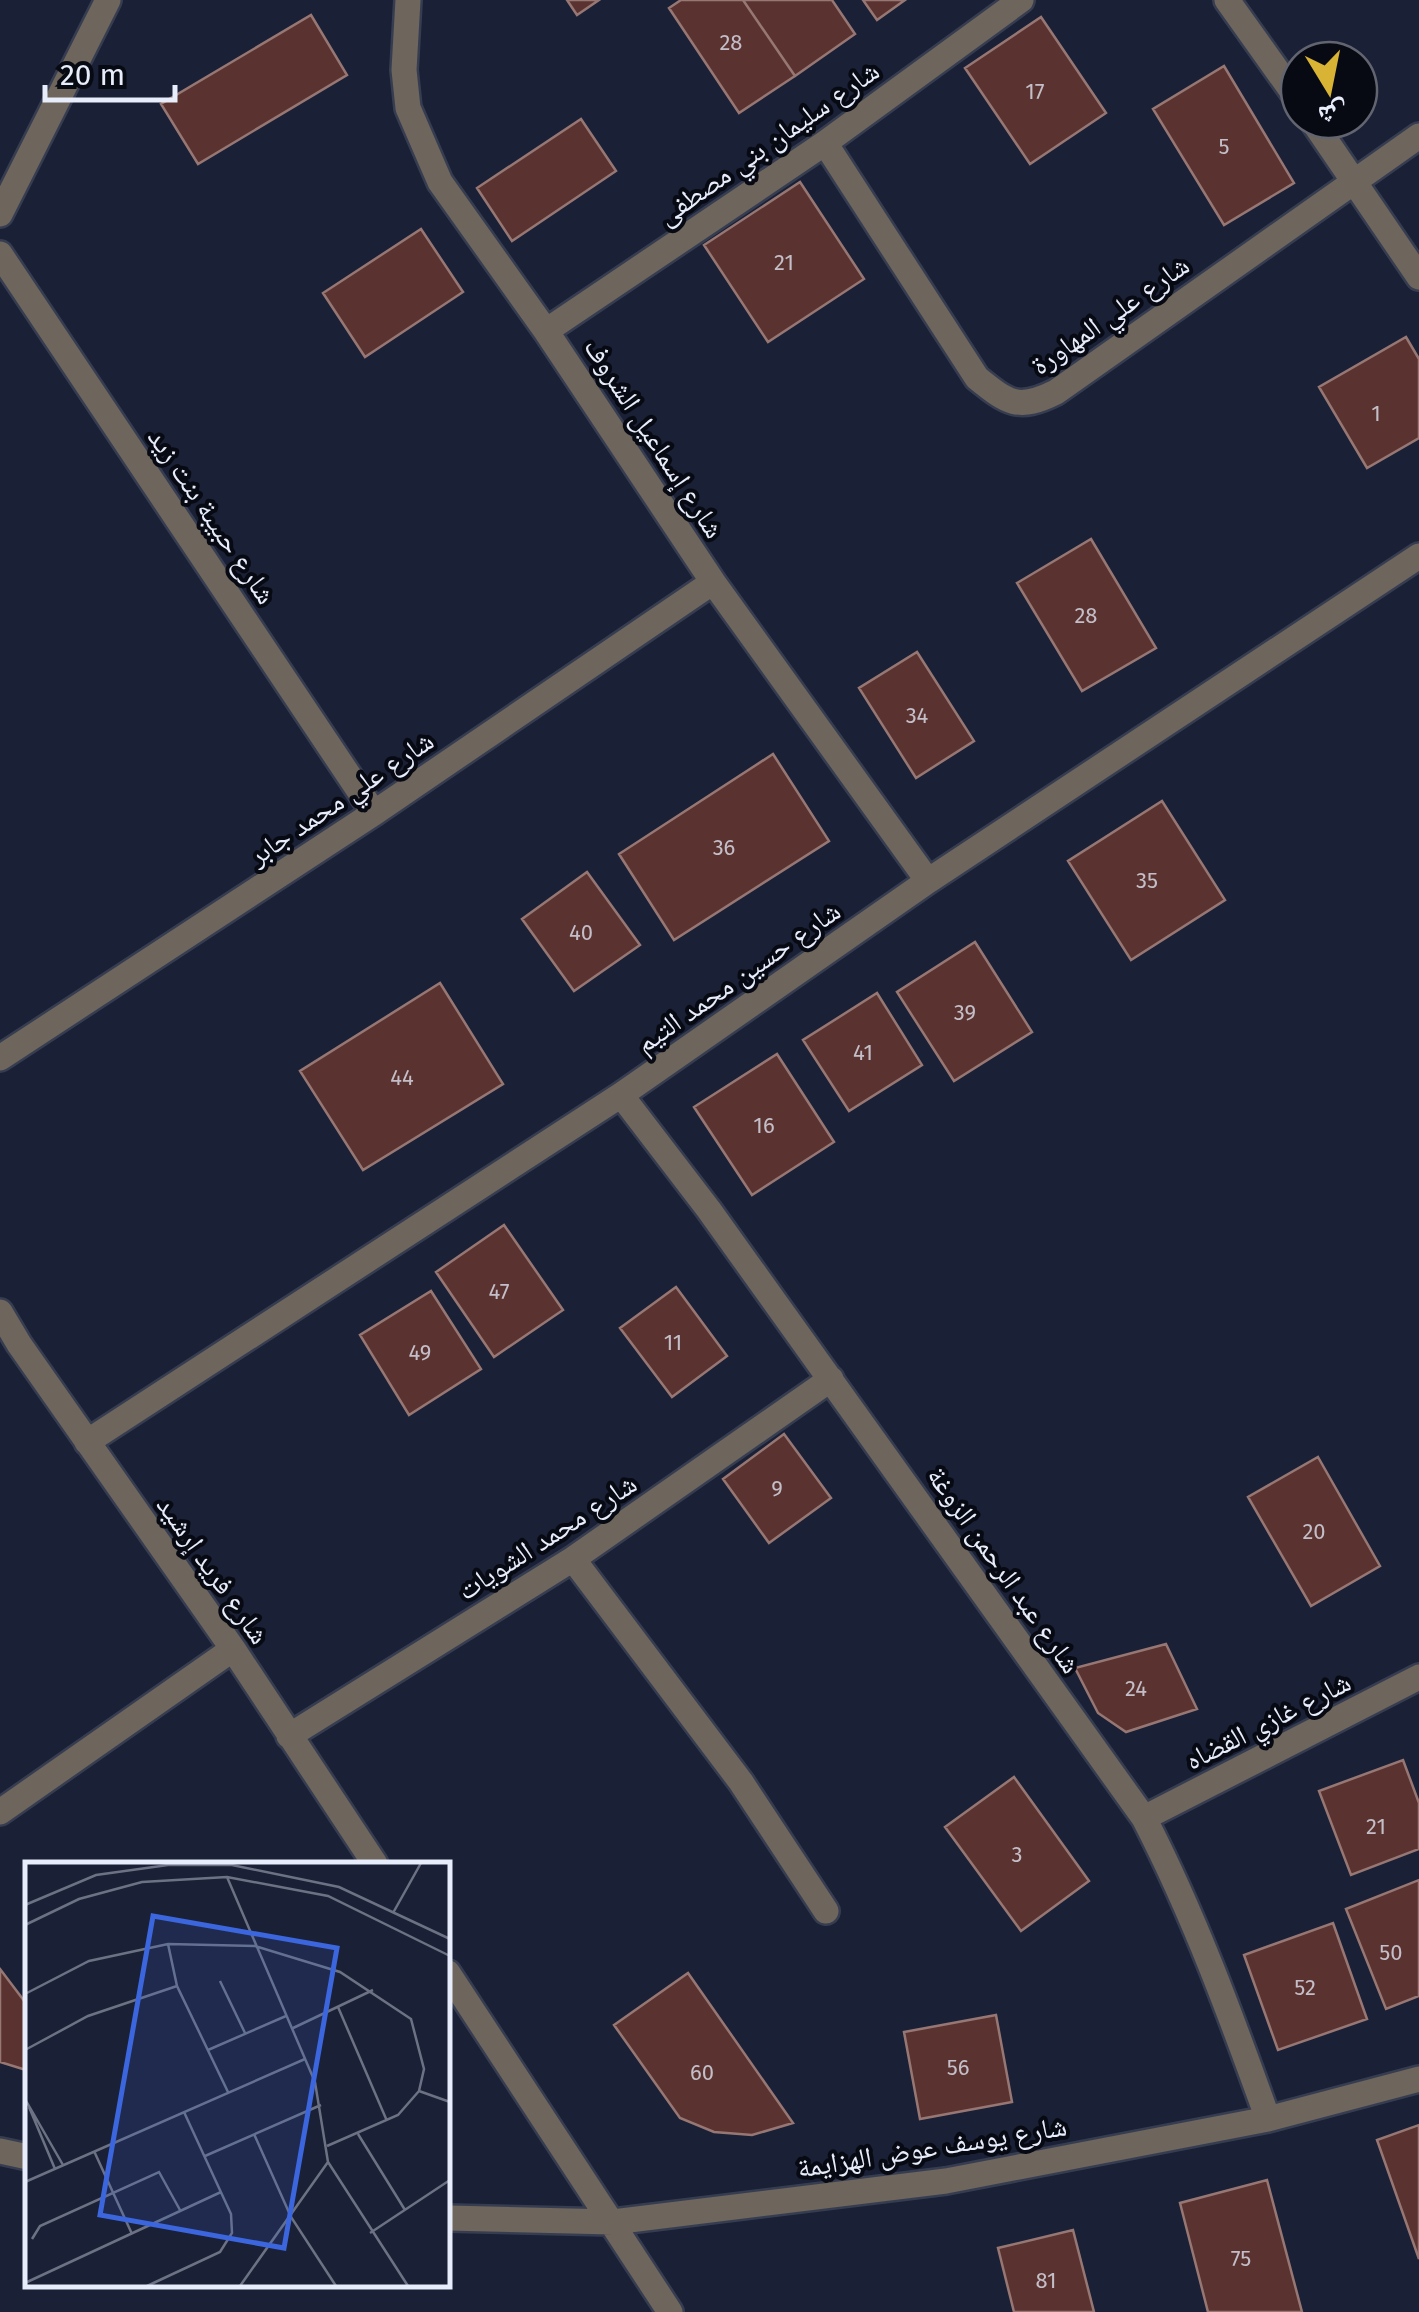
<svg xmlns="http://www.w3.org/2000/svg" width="1419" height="2312" font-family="'Fira Sans','Noto Naskh Arabic',sans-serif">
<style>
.building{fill:#5a3330;stroke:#977774;stroke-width:2.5}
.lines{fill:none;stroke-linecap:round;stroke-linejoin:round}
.minor-casing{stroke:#373d51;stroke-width:30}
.minor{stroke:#6e655c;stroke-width:25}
.labels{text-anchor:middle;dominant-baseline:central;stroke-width:8;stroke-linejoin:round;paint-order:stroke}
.number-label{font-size:22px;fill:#c4bec8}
.street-label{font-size:28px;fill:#e8edfb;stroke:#080a13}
.inset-road{fill:none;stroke:#6c7284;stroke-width:2.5}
.view{fill:#3b66dd;fill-opacity:0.15;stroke:#3b66dd;stroke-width:5}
.inset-edge{fill:none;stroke:#e8edfb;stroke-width:5}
</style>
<rect width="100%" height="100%" fill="#1a2035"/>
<path class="building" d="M567 0H599L577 15Z
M681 0H743L795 76 739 113 669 8Z
M743 0H832L855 34 795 76Z
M863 0H905L877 20Z
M311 15 347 75 198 164 161 104Z
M1041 17 1106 113 1030 164 965 68Z
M1224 66 1294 183 1224 225 1153 109Z
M581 119 616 171 512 241 477 188Z
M800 182 864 279 768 342 704 245Z
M421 229 463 292 365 357 323 293Z
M1406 337 1419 359V438L1367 468 1319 387Z
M1091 539 1156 648 1082 691 1017 583Z
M917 652 974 741 916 778 859 688Z
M773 754 829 841 674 940 619 854Z
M1162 801 1225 900 1131 960 1068 861Z
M587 872 640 945 574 991 522 919Z
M975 942 1032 1032 954 1081 897 992Z
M440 983 503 1084 363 1170 300 1071Z
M877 993 922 1065 849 1111 803 1040Z
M777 1054 834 1142 752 1195 694 1107Z
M504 1225 563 1310 494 1357 436 1272Z
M676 1287 727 1356 672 1397 620 1328Z
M431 1291 481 1369 409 1415 360 1335Z
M784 1434 831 1498 769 1543 723 1479Z
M1318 1457 1380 1566 1311 1606 1248 1497Z
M1166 1644 1197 1709 1126 1732 1098 1713 1075 1668Z
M1403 1760 1419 1803V1849L1351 1875 1319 1791Z
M1014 1777 1089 1881 1021 1931 945 1827Z
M1419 1880V1996L1386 2009 1346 1909Z
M1333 1923 1367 2019 1278 2050 1244 1955Z
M0 1969 28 2006 26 2070 0 2062Z
M688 1973 793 2123 752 2135 714 2132 680 2118 614 2025Z
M996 2015 1012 2102 920 2119 904 2032Z
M1419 2125V2259L1377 2140Z
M1267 2180 1302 2312H1208L1180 2203Z
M1073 2230 1094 2312H1014L998 2248Z"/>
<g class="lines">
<g class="minor-casing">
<path id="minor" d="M408 0 404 70 408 108 440 182 546 331 713 582 928 881
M1227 0 1299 101
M1312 120 1419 277
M825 143 977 378C1008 403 1018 411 1056 392L1419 136
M0 214 108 0
M0 254 374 813
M546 331 825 143 1021 0
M0 1058 374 813 713 582
M621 1095 709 1210 1144 1818C1194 1915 1231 2016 1268 2119
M0 1312 19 1344 233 1649 375 1864
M87 1442 621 1095 928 881 1419 556
M573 1559 741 1782 826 1911
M289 1736 573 1559 831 1379
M0 1812 233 1649
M1144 1818 1419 1677
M448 1973 670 2312
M0 2151 28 2157
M448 2218 613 2222 946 2181 1268 2119 1419 2079"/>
</g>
<use href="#minor" class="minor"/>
</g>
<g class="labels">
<g class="number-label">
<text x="731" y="42">28</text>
<text x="1035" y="91">17</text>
<text x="1224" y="146">5</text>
<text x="784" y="262">21</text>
<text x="1376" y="413">1</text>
<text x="1086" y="615">28</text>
<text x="917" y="715">34</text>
<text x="724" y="847">36</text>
<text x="1147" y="880">35</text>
<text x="581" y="932">40</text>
<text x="965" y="1012">39</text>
<text x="863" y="1052">41</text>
<text x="402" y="1077">44</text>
<text x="764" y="1125">16</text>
<text x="499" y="1291">47</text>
<text x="673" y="1342">11</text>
<text x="420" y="1352">49</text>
<text x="777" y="1488">9</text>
<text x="1314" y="1531">20</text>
<text x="1136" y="1688">24</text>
<text x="1376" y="1826">21</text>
<text x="1017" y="1854">3</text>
<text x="1391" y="1952">50</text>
<text x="1305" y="1987">52</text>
<text x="958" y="2067">56</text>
<text x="702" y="2072">60</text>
<text x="1241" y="2258">75</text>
<text x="1046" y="2280">81</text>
</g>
<g class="street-label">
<text transform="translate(768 143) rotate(-35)">شارع سليمان بني مصطفى</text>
<text transform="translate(1110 315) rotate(-35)">شارع علي المهاورة</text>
<text transform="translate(654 438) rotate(57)">شارع إسماعيل الشروف</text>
<text transform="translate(212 516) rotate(56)">شارع حبيبة بنت زيد</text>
<text transform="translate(341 798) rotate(-34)">شارع علي محمد جابر</text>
<text transform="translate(738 977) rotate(-35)">شارع حسين محمد التيم</text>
<text transform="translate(547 1537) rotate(-33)">شارع محمد الشويات</text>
<text transform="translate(213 1570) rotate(55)">شارع فريد إرشيد</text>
<text transform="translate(1004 1570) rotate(55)">شارع عبد الرحمن الزوغة</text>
<text transform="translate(1268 1721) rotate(-27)">شارع غازي القضاه</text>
<text transform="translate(932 2147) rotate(-9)">شارع يوسف عوض الهزايمة</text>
</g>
</g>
<g transform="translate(25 1862)">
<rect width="425" height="425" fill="#1a2035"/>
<path class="inset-road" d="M202 15 290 220 303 300 383 424M0 43 71 13 143 3H207L314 25 425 77M368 51 396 1M0 63 54 37 117 20 202 15 303 34 425 94M143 82 152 124 203 230M195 119 220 171M0 132 64 99 143 82 230 84 315 110 386 157 399 207 394 229 373 253 302 284M313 145 362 259M266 167 348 128M0 188 63 154 152 124M183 188 261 154M394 229 425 240M0 237 38 303M4 245 30 307M229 272 266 355 311 424M333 272 380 348M69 289 107 372M180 294 296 243M0 320 280 197M345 371 425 318M7 377 15 364 134 310 155 348M0 421 196 330M122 424 195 390 207 371 206 352 159 250M215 424 303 300"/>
<path class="view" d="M128 54 312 86 259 386 75 353Z"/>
<rect width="425" height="425" class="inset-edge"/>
</g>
<g transform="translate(1329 90) rotate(170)"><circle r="48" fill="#080a13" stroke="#626570" stroke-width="2.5"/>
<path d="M0-8L18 38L0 25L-18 38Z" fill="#d9b334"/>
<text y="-15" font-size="28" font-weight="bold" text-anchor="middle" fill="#e8edfb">ش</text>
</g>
<path d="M45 85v15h130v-15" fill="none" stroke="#e8edfb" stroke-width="5"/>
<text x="60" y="85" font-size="30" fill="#e8edfb" stroke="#080a13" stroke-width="8" paint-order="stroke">20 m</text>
</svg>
